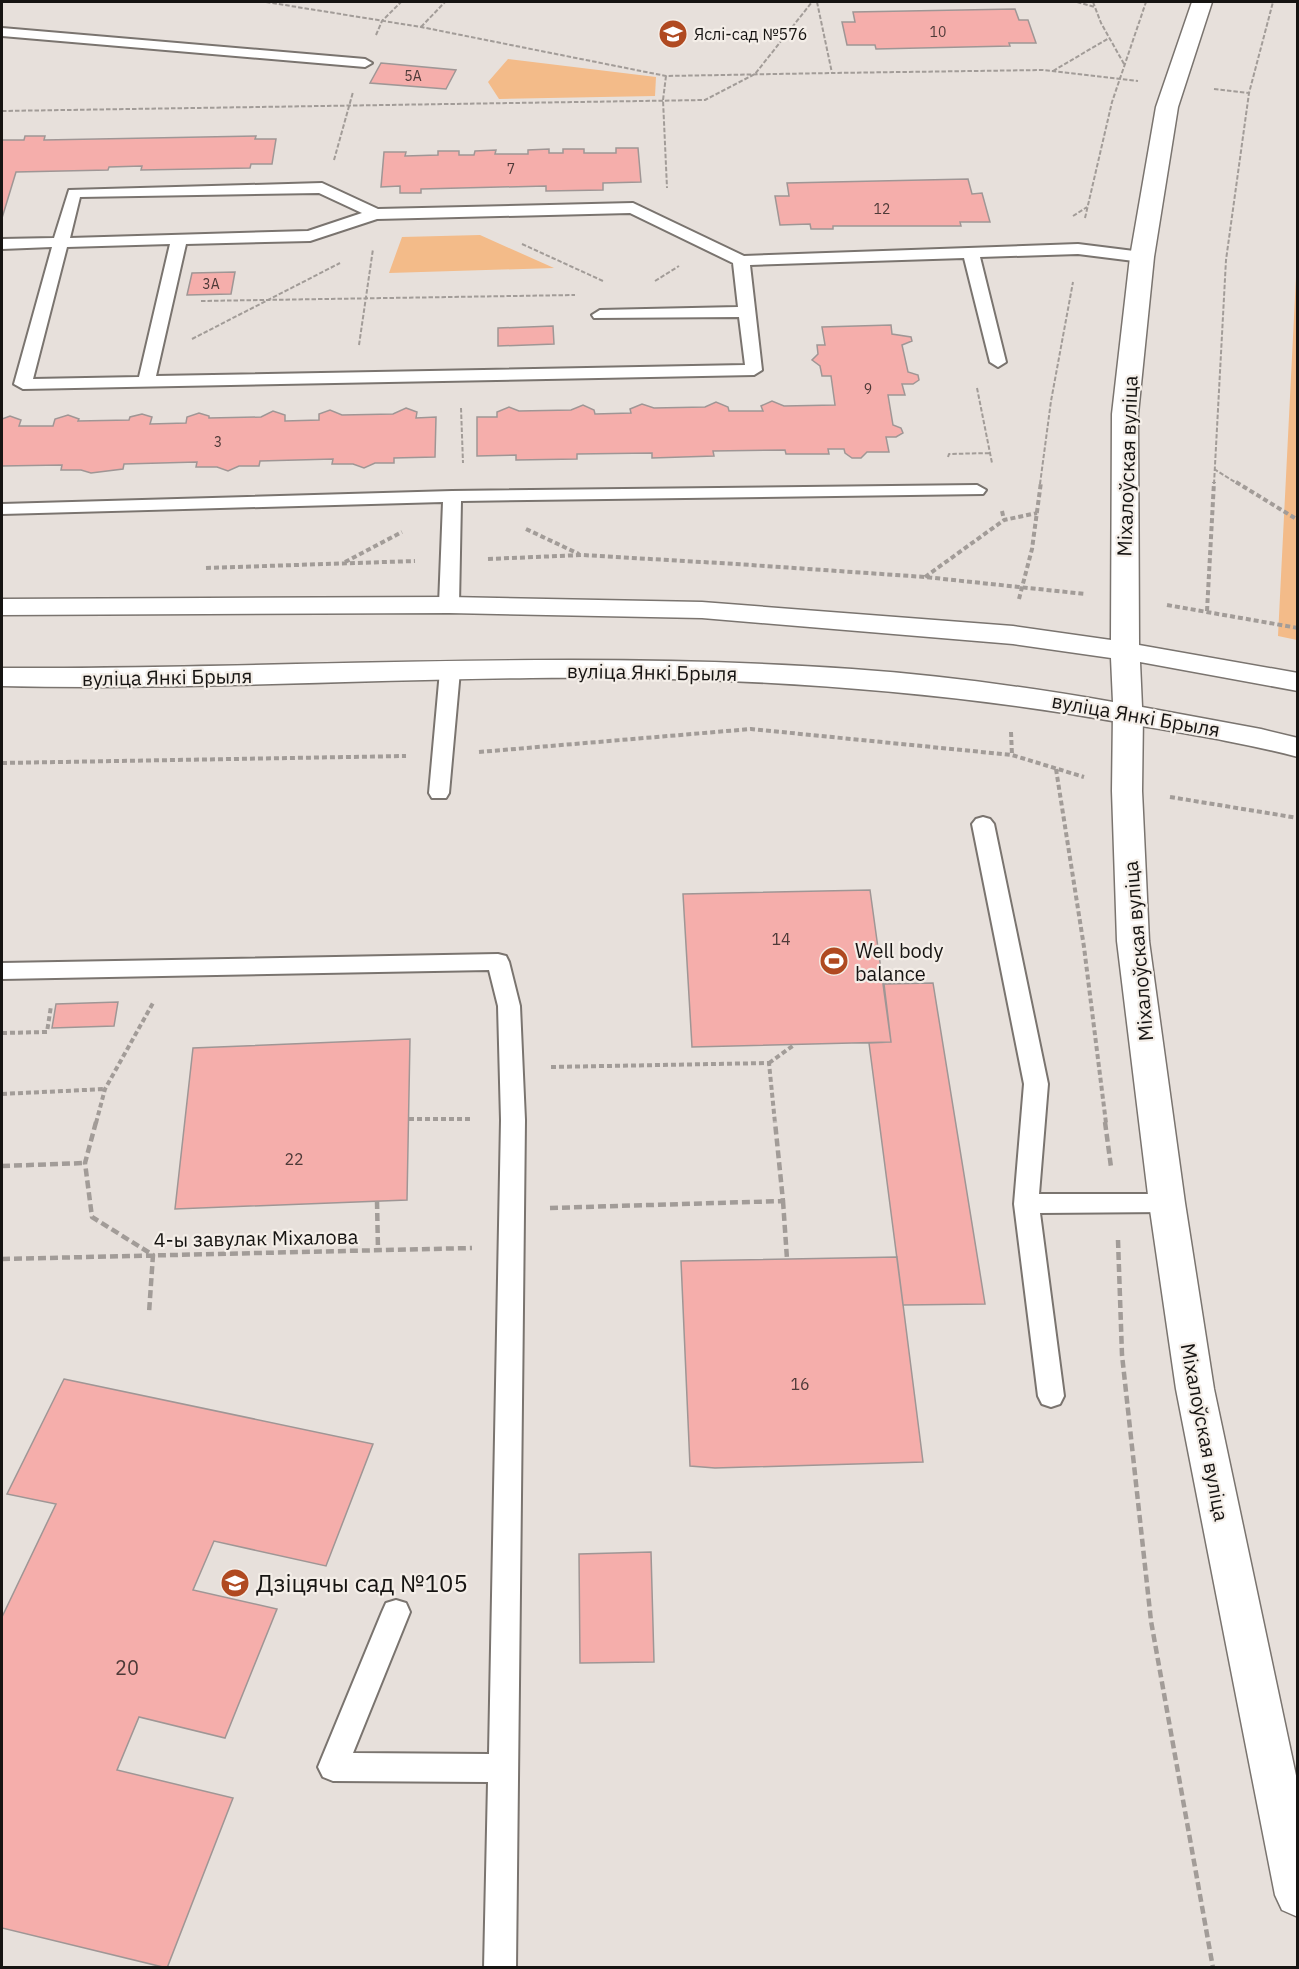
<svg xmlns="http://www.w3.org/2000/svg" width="1299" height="1969" font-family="'IBM Plex Sans',sans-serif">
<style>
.green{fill:#f3bb89}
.building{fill:#f5aeab;stroke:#9f9695;stroke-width:1.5}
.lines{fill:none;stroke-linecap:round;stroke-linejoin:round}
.lane-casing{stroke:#7a746f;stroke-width:4}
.street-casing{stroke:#7a746f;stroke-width:3}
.secondary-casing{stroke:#7a746f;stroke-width:3}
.path-far2{stroke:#a29c98;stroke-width:2;stroke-dasharray:4.5 2;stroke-linecap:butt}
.path-far1{stroke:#a29c98;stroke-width:4;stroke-dasharray:5 3;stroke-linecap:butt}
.path{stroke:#a29c98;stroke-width:4.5;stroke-dasharray:8 4;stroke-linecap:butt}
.lane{fill:#fff;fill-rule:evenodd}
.street{fill:#fff;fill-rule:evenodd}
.secondary{fill:#fff;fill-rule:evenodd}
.labels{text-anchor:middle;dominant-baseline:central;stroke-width:4.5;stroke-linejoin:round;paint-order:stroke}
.far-number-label{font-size:14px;fill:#4e3a38}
.far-poi-label{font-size:16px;fill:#161412;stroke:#f4eee8;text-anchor:start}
.number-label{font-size:16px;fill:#4e3a38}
.street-label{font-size:20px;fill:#161412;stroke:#f4eee8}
.poi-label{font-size:20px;fill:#161412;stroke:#f4eee8;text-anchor:start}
.near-number-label{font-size:20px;fill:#4e3a38}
.near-poi-label{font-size:24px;fill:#161412;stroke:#f4eee8;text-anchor:start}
</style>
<rect width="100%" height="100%" fill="#e7e0db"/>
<path class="green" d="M508 59 656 77 655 96 499 99 488 82Z
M480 235 554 268 389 273 402 237Z
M1297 257 1298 640H1297L1278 636Z"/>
<path class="building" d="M1015 9 1019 20H1028L1036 43H1009L1010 46 876 49 875 45H847L842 22H855L853 12Z
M381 63 456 70 446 89 370 83Z
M25 136H45L44 140 256 136 255 139H276L272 164H251L250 168 141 170 142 166 109 167 108 170 16 172 2 218V140H24Z
M616 148H638L641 182 603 183V190L546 191V186L421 189V193H400V186L381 187 384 152H406L405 156 438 155V151H459V155H474L475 151 496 150 495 154H528V150L549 149V153H563V149H584V153H616Z
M968 179 972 194 982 193 990 222H960L961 226H833V229H811L810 224 780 225 775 196H789L787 183Z
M235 272 231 294 187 295 192 273Z
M891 325 892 334 911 337 912 341 902 345 908 372 918 375 919 380 913 384H902L905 395H888L893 425 901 428 903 433 896 437H886L889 452H867L861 458H852L845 453 844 449H828L829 454H786L785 450 713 451 714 456 652 458V453L577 454V459L516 460V455L477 456V417H497V412L509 407 519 411 571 410 583 405 594 410 595 414 631 413 630 409 642 404 654 408 705 407 716 402 728 407 729 411H763L761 406 772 401 784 406 835 405 831 376H822L820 366 812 360 818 354 817 345H825L822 327Z
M553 326 554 344 498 346V328Z
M406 408 417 412 416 418 436 417 435 457 394 458V463H375L364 468 353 464H332L333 459 260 461 259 466H239L228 471 217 467H196L197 462 124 464 123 469 91 473 81 470H61L62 465 2 466V419L10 416 21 420 19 426H53L55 419 68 415 79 419 78 421 129 420 130 417 142 414 152 417 150 424 186 423 187 417 199 413 209 416V418L261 417 273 411 285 415V421L319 420V414L330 410 342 415 393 414Z
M870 890 891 1042 692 1047 683 894Z
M933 983 985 1304 903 1305 869 1043 891 1042 884 984Z
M118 1002 114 1026 52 1028 56 1004Z
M410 1039 407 1200 175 1209 193 1048Z
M897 1257 923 1462 715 1468 690 1466 681 1261Z
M64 1379 373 1444 326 1566 214 1541 193 1590 277 1609 225 1738 139 1717 117 1770 233 1798 167 1968 2 1928V1617L56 1504 7 1494Z
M651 1552 654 1662 580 1663 579 1554Z"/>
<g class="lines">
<g class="lane-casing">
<path id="lane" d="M2 28 365 59 372 63 365 67 2 36Z
M322 183 378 209 633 203 744 256 1078 244 1142 252 1150 257 1142 262 1078 254 980 257 1006 362 998 367 990 362 964 258 750 265 762 370 754 375 23 389 14 384 52 247 2 249V239L54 238 69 190ZM319 193 362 213 308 231 70 238 80 197ZM630 213 733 263 738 307 600 310 592 315 594 318 739 317 745 365 156 376 186 244 310 241 377 219ZM170 244 139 377 33 379 67 247Z
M977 485 986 490 983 494 461 501 459 605 449 611 439 605 443 502 2 514V504L452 491Z
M450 665 457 667 460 671 449 793 446 798H432L429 793 440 671 443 667Z
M983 817 990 819 994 824 1048 1084 1039 1194H1167L1176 1196 1179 1203 1176 1210 1167 1212 1040 1213 1064 1396 1060 1404 1051 1407 1042 1404 1038 1396 1014 1204 1024 1084 972 824 976 819Z
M498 954 506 956 509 962 520 1006 525 1120 516 1968H484L488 1782 333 1781 323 1777 318 1767 382 1612 386 1603 396 1600 406 1603 410 1612 353 1753 489 1754 501 1120 498 1006 489 970 2 979V963Z"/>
</g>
<g class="street-casing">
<path id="street" d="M1128 704 1138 706 1143 713 1142 791 1149 941 1185 1203 1214 1389 1298 1785V1917L1282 1910 1275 1895 1176 1389 1149 1203 1117 941 1112 791 1113 713 1118 706Z"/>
</g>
<g class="secondary-casing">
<path id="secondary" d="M1192 2H1212L1178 107 1154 257 1138 414 1139 645 1298 673V691L1140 662 1142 707 1261 729 1298 738V757C1241 742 1182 733 1124 723 928 688 731 676 531 678 355 680 178 690 2 686V668C285 669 569 649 852 669 939 675 1027 687 1113 702L1111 658 1013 644 702 618 449 613 2 615V599L449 597 702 602 1013 626 1111 640 1112 414 1130 257 1156 107Z"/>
</g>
<path class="path-far2" d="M266 2 421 27 666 76 832 73
M817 2 832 73 1043 70 1138 81
M1077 2 1095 7
M1093 2 1101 23 1124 64
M421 27 445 2
M376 35 382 21 401 2
M1053 71 1109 38
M666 76 663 100 667 188
M1214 89 1249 93
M2 111 705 100 755 74 812 2
M334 160 353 92
M1073 216 1087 207
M1085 218 1112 102 1146 2
M522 244 603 281
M655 281 679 266
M201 301 575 295
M192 339 340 263
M359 345 373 249
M977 388 992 463
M461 408 463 463
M948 457 949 454 990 453
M1214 469 1238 484
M1040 484 1051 401 1073 282
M1214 484 1226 260 1249 93 1273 2"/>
<path class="path-far1" d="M1236 482 1298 520
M1002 511 1004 520
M526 529 579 554
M488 559 582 555 736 564 925 577 1085 594
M345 562 402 532
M206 568 415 561
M925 577 1004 520 1037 513
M1019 599 1032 549 1041 482
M1167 605 1298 628
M1207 611 1214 482
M1011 732 1012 755
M479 752 751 729 1012 755 1084 777
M2 763 406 756
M1056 769 1084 947 1106 1123
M1170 797 1298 818
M2 1033 47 1032 51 1006
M769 1063 794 1045
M551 1067 769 1063 775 1123
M2 1094 105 1089
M409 1119H473
M96 1123 105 1089 153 1003"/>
<path class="path" d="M96 1122 85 1163 92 1217 153 1255 149 1313
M1105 1122 1111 1167
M2 1166 85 1163
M377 1201 378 1250
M783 1201 787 1259
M550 1208 783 1201 775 1122
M1118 1240 1122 1355 1151 1621 1213 1968
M2 1259 472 1248"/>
<use href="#lane" class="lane"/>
<use href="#street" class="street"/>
<use href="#secondary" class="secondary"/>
</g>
<defs>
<g id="school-disc" transform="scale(1.5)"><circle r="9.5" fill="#b04a21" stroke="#f4eee8"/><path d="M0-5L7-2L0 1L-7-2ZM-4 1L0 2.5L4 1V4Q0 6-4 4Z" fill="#fff"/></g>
<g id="stadium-disc" transform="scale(1.5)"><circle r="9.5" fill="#b04a21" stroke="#f4eee8"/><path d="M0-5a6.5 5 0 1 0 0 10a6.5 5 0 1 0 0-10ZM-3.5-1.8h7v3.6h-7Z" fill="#fff"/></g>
</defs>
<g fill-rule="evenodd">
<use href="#school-disc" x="673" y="34"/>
<use href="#stadium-disc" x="834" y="961"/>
<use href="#school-disc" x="235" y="1583"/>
</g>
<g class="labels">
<g class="far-number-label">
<text x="938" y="32">10</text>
<text x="413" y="76">5А</text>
<text x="511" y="169">7</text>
<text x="882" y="209">12</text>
<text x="211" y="284">3А</text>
<text x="868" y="389">9</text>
<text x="218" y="442">3</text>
</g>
<g class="far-poi-label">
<text x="694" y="34">Яслі-сад №576</text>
</g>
<g class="number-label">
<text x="781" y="939">14</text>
<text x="294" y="1159">22</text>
<text x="800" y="1384">16</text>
</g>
<g class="street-label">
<text transform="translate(1127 466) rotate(-88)">Міхалоўская вуліца</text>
<text transform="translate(652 672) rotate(1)">вуліца Янкі Брыля</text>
<text transform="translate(167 677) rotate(-1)">вуліца Янкі Брыля</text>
<text transform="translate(1136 715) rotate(10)">вуліца Янкі Брыля</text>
<text transform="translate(1138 951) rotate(-95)">Міхалоўская вуліца</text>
<text transform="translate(256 1238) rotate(-1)">4-ы завулак Міхалова</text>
<text transform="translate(1205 1432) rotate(79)">Міхалоўская вуліца</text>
</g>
<g class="poi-label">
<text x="855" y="950">Well body<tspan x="855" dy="23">balance</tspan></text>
</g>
<g class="near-number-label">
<text x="127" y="1667">20</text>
</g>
<g class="near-poi-label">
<text x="256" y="1583">Дзіцячы сад №105</text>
</g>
</g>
<rect width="1299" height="1969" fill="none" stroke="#161412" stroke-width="6"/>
</svg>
